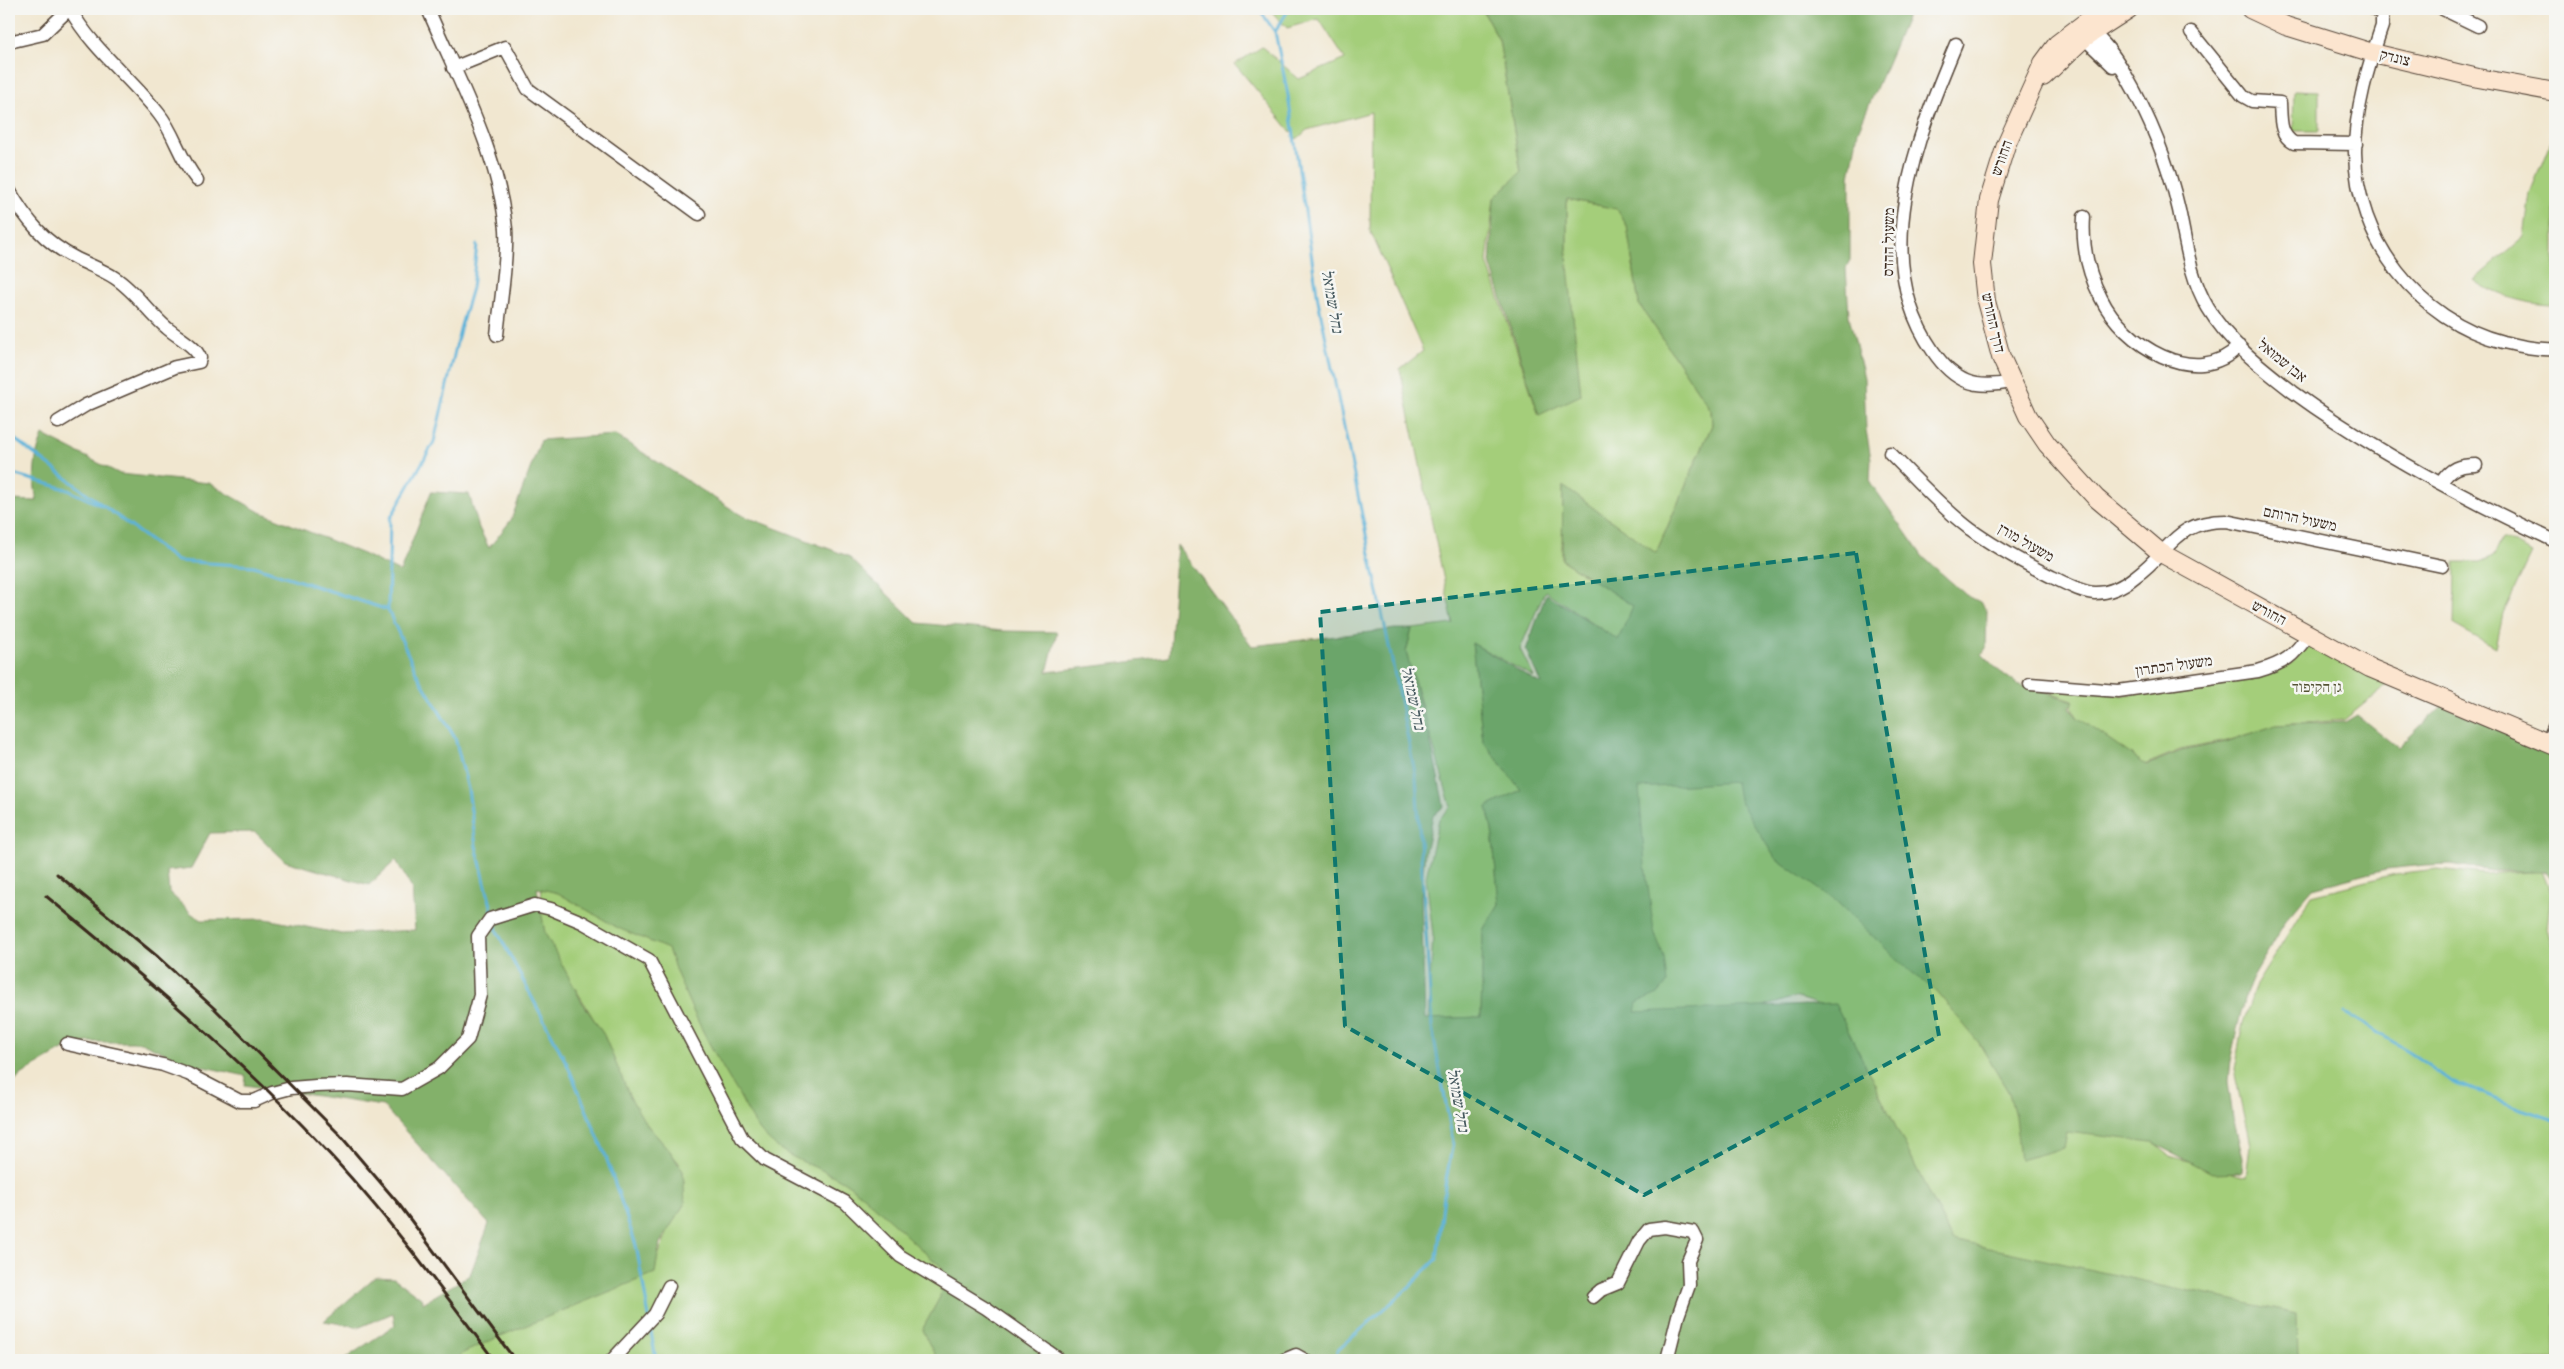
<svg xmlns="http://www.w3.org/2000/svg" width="2564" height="1369" font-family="'IM FELL DW Pica','Frank Ruhl Libre',serif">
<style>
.green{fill:#a4ce7a;stroke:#707c4c}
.forest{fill:#83b16a;stroke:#5f6e44;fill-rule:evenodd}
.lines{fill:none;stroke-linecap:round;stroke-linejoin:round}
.stream{stroke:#5cb2d9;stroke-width:3}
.street-casing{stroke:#564639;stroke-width:15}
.secondary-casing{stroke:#564639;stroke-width:20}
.street{stroke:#fff;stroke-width:12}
.secondary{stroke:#fce5cf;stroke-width:18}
.rail{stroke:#3b2a1e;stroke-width:3}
.marked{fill:#0f766e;fill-opacity:0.2;stroke:#0f766e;stroke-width:4;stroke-dasharray:10 6;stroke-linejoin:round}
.labels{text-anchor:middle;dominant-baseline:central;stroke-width:5;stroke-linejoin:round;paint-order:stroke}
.street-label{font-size:15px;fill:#3b2a1e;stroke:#f6f6f2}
.park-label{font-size:15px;fill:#555335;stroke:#f6f6f2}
.water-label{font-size:16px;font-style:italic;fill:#475a5f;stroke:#f6f6f2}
</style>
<rect width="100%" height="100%" fill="#f6f6f2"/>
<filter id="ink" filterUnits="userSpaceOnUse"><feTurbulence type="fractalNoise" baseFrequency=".02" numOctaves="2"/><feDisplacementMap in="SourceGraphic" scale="10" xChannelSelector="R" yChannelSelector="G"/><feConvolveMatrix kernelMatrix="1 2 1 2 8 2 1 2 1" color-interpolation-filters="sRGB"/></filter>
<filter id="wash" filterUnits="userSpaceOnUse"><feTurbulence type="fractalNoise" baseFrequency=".0096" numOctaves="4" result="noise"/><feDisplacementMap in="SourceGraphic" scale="20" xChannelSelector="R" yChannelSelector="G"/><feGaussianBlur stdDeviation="1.12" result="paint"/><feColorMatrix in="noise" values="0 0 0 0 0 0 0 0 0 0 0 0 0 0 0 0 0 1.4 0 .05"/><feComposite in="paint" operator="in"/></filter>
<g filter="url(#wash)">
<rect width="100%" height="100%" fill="#f1e7d0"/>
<path class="green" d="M1269 9H1482L1499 40 1521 173 1494 198 1487 262 1539 415 1567 256V199L1617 209 1627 225 1639 304 1711 410 1712 425 1656 553 1563 487 1562 560 1633 606 1618 640 1545 591 1520 649 1534 677 1472 643 1483 741 1521 790 1487 807 1492 829 1499 904 1483 930 1481 1017 1428 1019 1433 935 1426 877 1439 819 1451 807 1406 652 1412 629 1453 624 1400 369 1423 351 1370 230 1371 112 1307 130 1297 139 1235 64 1262 47 1299 79 1345 59 1319 19 1287 28Z
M2294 90 2319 91V131H2293Z
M2555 131V305C2530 305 2494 296 2474 280L2524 237 2530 193Z
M2502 538 2532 553 2503 614 2496 648 2454 625 2455 562H2480L2494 556Z
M2311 644 2390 683 2344 720 2278 725 2227 741 2180 750 2144 765 2078 718 2072 708 2073 700 2034 687 2123 695 2265 674 2289 665Z
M1714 755 2019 1030 2170 1156 2246 1177 2250 1145 2234 1070 2243 1023 2256 985 2312 895 2395 874 2437 869 2484 874 2542 870 2551 893 2547 928 2555 958V1360H2291L1946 1246 1835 1010 1795 997 1687 1031 1612 1030 1620 797 1661 771Z
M542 880 682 944 813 1155 957 1270 971 1360H451L453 1355 654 1266 682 1195 684 1182 679 1163 644 1121 631 1102 602 1033 540 930Z"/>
<path class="forest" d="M1482 9H1910L1858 131 1850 177V260L1846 268 1849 316 1864 378 1866 430 1871 459 1870 482 1923 557 1966 595 1980 602 1987 611 1986 648 1982 654 1998 670 2017 684 2074 701 2070 708 2077 717 2146 765 2181 751 2226 742 2276 725 2345 722 2357 715 2398 748 2442 705 2555 753V941L2552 910 2554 883 2545 871H2492L2450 864 2425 865 2386 869 2313 888 2288 917 2254 975 2244 999 2230 1061 2228 1081 2233 1118 2243 1157 2242 1172 2212 1173 2152 1142 2067 1132 2064 1148 2020 1160 2015 1116 2009 1093 1979 1043 1937 992 1904 966 1836 901 1775 858 1739 800 1736 782 1639 788 1645 865 1654 931 1664 957 1667 983 1658 994 1637 1003 1635 1012 1835 1004 1952 1240 2297 1314 2298 1360H942L937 1359 922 1330 940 1297 943 1268C910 1242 883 1210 849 1185 820 1165 785 1161 761 1132 752 1121 745 1106 738 1093 710 1048 685 1000 668 949L618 928 558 893 537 888 545 933 581 1000 604 1035 630 1097 646 1124 670 1151 683 1171 685 1203 660 1243 655 1273 503 1335 463 1353 457 1360H343L395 1325 393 1313 360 1327 324 1321 375 1277 394 1278 421 1298 423 1303 470 1275 489 1224 383 1106 245 1085 246 1076 186 1063 141 1042H88L66 1048 45 1060 21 1075 9 1088V500L37 501C32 479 34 456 43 435L120 474 209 483 258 511 363 554 400 572 431 492 469 494 479 528 489 548 511 520 541 440 615 435 741 515 848 556 917 623 1004 631 1057 632 1047 672 1169 657 1177 545 1252 646 1395 629H1412L1406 652 1423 715 1426 719 1444 806 1433 816 1425 852 1421 897 1425 1019 1481 1017 1483 930 1499 904 1492 829 1487 807 1521 790 1483 741 1472 643 1541 684 1526 650 1546 594 1618 640 1633 606 1562 560 1563 486 1656 553 1712 425 1711 410 1639 304 1627 226 1617 209 1567 199V256L1581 395 1539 415 1490 263 1494 198 1521 172 1499 40ZM255 832 285 861 369 885 396 860 412 889 415 930 342 934 266 919 202 920 192 914 169 892 167 871 191 868 210 833Z"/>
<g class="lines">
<path class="stream" d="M1259 9 1275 32 1288 95 1318 300 1416 778 1432 1027 1453 1142 1445 1186 1437 1259 1407 1289 1338 1350 1334 1360
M1275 32 1289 9
M477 245 472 288 460 329 434 442 390 519 388 610 417 674 455 738 468 789 476 846 493 914
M9 435 177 561 254 566 388 610
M9 473 66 489 102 506
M495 922 497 931 567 1064 605 1154 636 1245 649 1317
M2345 1013 2405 1049 2449 1080 2518 1108 2555 1120
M650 1326 656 1360"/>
</g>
</g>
<g filter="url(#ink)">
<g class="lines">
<g class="street-casing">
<path id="street" d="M70 9C92 49 131 78 159 114 175 134 179 158 197 180
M428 9C458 80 498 151 506 229 508 259 500 305 497 335
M2374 9 2382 14V26C2368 67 2355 109 2355 152 2356 240 2418 320 2503 342 2520 346 2537 350 2555 349
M2443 9 2478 26
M2086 29C2103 38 2116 58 2125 74 2150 117 2168 162 2179 210 2186 243 2190 278 2208 308 2228 342 2262 368 2293 392 2374 451 2465 499 2555 541
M2082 32 2084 38 2113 66
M2191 32 2243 96 2252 101 2280 103C2281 118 2279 135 2294 143L2356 144
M9 42 43 34 69 9
M1956 44C1917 137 1868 258 1933 351 1954 382 1975 390 2011 382
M453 68 505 47 528 89 699 214
M9 190C26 220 45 243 77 259 89 265 103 270 115 278 135 291 149 313 167 328 177 337 196 346 200 358L199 362 175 367 86 405 58 422
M2084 217C2082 245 2088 273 2101 298 2123 344 2196 391 2239 346
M1890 453C1916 479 1941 507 1970 529 1996 548 2024 563 2052 577 2065 583 2080 592 2095 593 2111 593 2124 586 2136 576 2172 550 2174 521 2226 521L2442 566
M2441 483C2450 468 2459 465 2476 465
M2030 684 2118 691 2258 671C2285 663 2293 657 2309 634
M2547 743 2555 725
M67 1044 163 1065 188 1074 240 1101H254L272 1093 291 1088 316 1086 347 1085 402 1089 439 1068 468 1039 480 995 478 936 490 919 535 905 551 909 582 922 649 960 742 1138 765 1160 845 1202 900 1256 986 1308 1060 1360
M1593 1297 1601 1290 1618 1283 1639 1241 1649 1229 1665 1227 1693 1232 1697 1240 1688 1261 1689 1285 1678 1316 1667 1360
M612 1360 655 1314 669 1286
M1284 1360 1296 1355 1305 1360"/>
</g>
<g class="secondary-casing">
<path id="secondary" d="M2103 9 2057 44 2043 63 2006 145 1989 200 1982 264 1986 301 2001 357 2028 416 2047 444 2096 498 2161 553 2370 668 2555 746
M2250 9 2286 26 2373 53 2478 78 2555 92
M2043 77 2084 38 2129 9"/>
</g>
<use href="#street" class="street"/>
<use href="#secondary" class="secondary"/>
<path class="rail" d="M57 874 158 957 215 1009 339 1134 398 1203 515 1360
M46 896C142 975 237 1055 321 1145 385 1212 439 1286 494 1360"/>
</g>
</g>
<path class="marked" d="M1856 553 1939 1036 1644 1195 1345 1026 1320 612Z"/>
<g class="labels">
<g class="street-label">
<text transform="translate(2395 58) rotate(14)">צונדק</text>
<text transform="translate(2002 158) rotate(-71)">החורש</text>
<text transform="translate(1889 242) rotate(-89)">משעול ההדס</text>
<text transform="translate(1993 323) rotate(77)">דרך החורש</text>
<text transform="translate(2282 361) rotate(39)">אבן שמואל</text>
<text transform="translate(2300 519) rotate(12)">משעול הרותם</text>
<text transform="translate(2026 543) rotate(30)">משעול מורן</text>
<text transform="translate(2269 613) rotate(28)">החורש</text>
<text transform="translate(2174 666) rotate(-8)">משעול הכתרון</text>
</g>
<g class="park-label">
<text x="2317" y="687">גן הקיפוד</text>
</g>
<g class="water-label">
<text transform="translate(1332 301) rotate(80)">נחל שמואל</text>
<text transform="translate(1413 698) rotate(78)">נחל שמואל</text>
<text transform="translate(1458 1100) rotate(80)">נחל שמואל</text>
</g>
</g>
<rect width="2564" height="1369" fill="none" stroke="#f6f6f2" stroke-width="30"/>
</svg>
